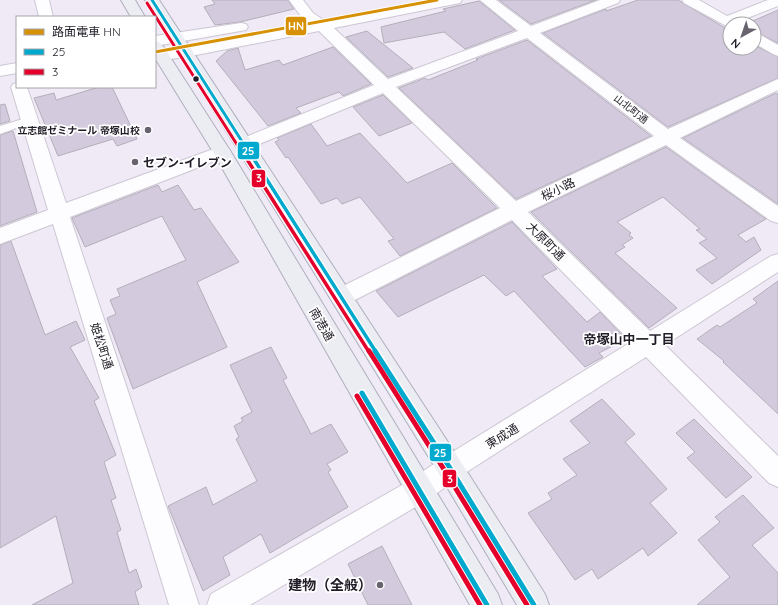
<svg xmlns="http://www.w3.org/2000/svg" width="778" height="605" font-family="Quicksand,'Noto Sans JP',sans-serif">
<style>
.building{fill:#d3cbdd;stroke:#b4aeb9}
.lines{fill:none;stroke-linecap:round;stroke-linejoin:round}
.lane-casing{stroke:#ccc7d3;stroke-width:2}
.street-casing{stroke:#ccc7d3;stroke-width:2}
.primary-casing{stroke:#afafbe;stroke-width:2}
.lane{fill:#fdfcfe;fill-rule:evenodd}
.street{fill:#fdfcfe;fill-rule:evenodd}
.primary{fill:#ececf3;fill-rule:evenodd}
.bus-1-far2-casing{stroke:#fff;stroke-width:5}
.bus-1-far1-casing{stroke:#fff;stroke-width:6}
.bus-1-casing{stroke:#fff;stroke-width:8}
.bus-2-far2-casing{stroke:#fff;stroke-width:5}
.bus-2-far1-casing{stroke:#fff;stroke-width:6}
.bus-2-casing{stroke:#fff;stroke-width:8}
.bus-1-far2{stroke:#00a9ce;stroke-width:3}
.bus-1-far1{stroke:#00a9ce;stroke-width:3.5}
.bus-1{stroke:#00a9ce;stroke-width:5}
.bus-2-far2{stroke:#e4002b;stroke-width:3}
.bus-2-far1{stroke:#e4002b;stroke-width:3.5}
.bus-2{stroke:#e4002b;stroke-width:5}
.tram-1-casing{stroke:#fff;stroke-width:5}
.tram-1{stroke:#d79106;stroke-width:3}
.bus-dot{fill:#201b26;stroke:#fff;stroke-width:1.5}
.poi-dot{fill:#69636f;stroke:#fff;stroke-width:1.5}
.labels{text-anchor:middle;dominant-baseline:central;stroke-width:3.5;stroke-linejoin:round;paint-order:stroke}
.far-street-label{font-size:10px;fill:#201b26;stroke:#fff}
.far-poi-label{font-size:10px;font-weight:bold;fill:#201b26;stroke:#fff;text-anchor:end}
.poi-label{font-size:12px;font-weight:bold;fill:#201b26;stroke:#fff;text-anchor:start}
.street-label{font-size:12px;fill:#201b26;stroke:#fff}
.neighbourhood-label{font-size:13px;font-weight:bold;fill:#201b26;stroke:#fff}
.near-poi-label{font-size:14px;font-weight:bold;fill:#201b26;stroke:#fff;text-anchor:end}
.line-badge{stroke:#fff;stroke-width:1.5}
.badge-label{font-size:11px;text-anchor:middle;font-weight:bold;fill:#fff}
</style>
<rect width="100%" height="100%" fill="#f0eaf7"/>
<path class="building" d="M212 0H288L294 9 240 22 215 25 204 7 215 4Z
M499 0H596L531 24Z
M638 0H678L730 31V48H754V45L778 57V78L668 127 543 33 606 9V11Z
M479 1 515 30 465 49 444 32 384 43 381 27 446 11 443 9Z
M778 10V43L754 31V24H746Z
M367 31 413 68 388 77 346 37Z
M527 40 651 136 516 199 399 88 425 78 428 80 478 60 476 59Z
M333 47 371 84 343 96 339 92 296 108 301 113 268 126 216 61 227 51 238 48 245 70 279 60 283 65Z
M99 87H112L137 139 117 146 113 139 58 156 34 98 54 93 56 100Z
M776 93 778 94V204L683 138Z
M383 95 412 123 379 136 353 107Z
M5 104 10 121 0 124V105Z
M311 124 327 146 360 133 407 183 452 163 497 208 400 256 388 241 394 239 360 197 342 204 337 198 321 204 288 157 286 158 275 142 279 140 277 138Z
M13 131 37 212 0 226V135Z
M666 147 766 219 738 235 746 242 754 237 761 250 712 284 696 270 717 258 699 243 707 239 696 230 700 229 663 197 617 222 631 233 629 235 633 238 622 245 625 247 615 253 677 308 649 328 531 212Z
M158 185 162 192 178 185 194 210 201 208 239 262 197 282 227 347 133 389 107 318 116 314 110 300 120 296 117 289 186 260 162 216 85 247 72 218Z
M512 222 557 269 542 276 587 322 600 312 626 339 599 353 603 357 585 367 514 291 506 296 484 275 398 317 376 291Z
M11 241 45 335 76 321 85 340 70 347 99 398 94 401 116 455 104 462 116 498 111 500 121 530 117 532 129 573 136 569 142 587 135 592 139 605H32L73 583 56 516 0 548V245Z
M778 281V414L723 362 724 361 697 339 717 325 720 327 757 303 753 299Z
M271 347 287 378 283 380 311 434 331 424 348 452 327 464 331 470 328 472 348 507 270 553 261 534 223 557 230 575 203 591 168 506 206 487 213 505 257 481 236 439 239 437 234 426 243 421 241 418 252 412 230 365Z
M602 399 635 434 625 442 667 489 650 503 677 533 648 556 643 548 598 579 592 569 575 580 528 513 552 499 548 493 577 475 563 459 590 443 570 421Z
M694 419 752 477 726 498 687 458 695 452 676 433Z
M743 495 774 528 752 545 778 573V605H697L730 577 698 540 720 522 715 517Z
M382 546 412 605H368L348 564Z"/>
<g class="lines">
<g class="lane-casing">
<path id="lane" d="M29 117 33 118 34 120 33 122 0 134V126Z"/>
</g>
<g class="street-casing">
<path id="street" d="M35 0H49L53 17H39Z
M289 0H303L313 13 325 21 433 0H462L460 3 455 4 334 28 388 79 518 31 480 0H496L531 26 600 0H620L618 3 540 33 668 129 778 79V90L680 138 778 206V223L771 221 666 145 528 212 650 331 771 256 778 254V272L665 345 778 456V487L769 483 646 357 459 477 429 499 250 605H207L211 594 409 481 441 459 631 342 512 220 349 303 341 306 333 303 330 297 333 291 500 208 383 93 250 148 244 150 238 148 235 144 238 140 374 85 319 31 186 57 155 61V51L186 47 310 24 303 19ZM527 38 654 136 516 201 396 87Z
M682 0H699L727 16 768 0H778V6L737 22 738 24H730V28L684 3Z
M241 23 246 24 248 27 246 30 155 46V36Z
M754 32 759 34 778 45V56L773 54 754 43Z
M17 63V73L0 76V66Z
M17 83V87H27L66 203 216 148 222 146 228 148 231 152 228 156 70 217 199 605H169L53 224 0 244V228L48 210 11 87 13 84Z"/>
</g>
<g class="primary-casing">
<path id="primary" d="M121 0H135L145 17H131Z
M145 0H159L459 459 545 594 549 605H517L441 477Z
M155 41 160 43 163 46 231 152 498 594 502 605H470L213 152 155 58Z"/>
</g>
<use href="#lane" class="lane"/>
<use href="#street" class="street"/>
<use href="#primary" class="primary"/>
<g class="bus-1-far2-casing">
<path id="bus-1-far2" d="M152 0 250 154"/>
</g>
<g class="bus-1-far1-casing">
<path id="bus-1-far1" d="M250 153 376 352"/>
</g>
<g class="bus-1-casing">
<path id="bus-1" d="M375 351 450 468 534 605
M362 393 487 605"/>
</g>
<g class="bus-2-far2-casing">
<path id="bus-2-far2" d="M147 3 243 154"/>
</g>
<g class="bus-2-far1-casing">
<path id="bus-2-far1" d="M243 153 369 352"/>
</g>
<g class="bus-2-casing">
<path id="bus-2" d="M369 351 445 471 527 605
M357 396 480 605"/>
</g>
<use href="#bus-1-far2" class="bus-1-far2"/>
<use href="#bus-1-far1" class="bus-1-far1"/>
<use href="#bus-1" class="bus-1"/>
<use href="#bus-2-far2" class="bus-2-far2"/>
<use href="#bus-2-far1" class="bus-2-far1"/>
<use href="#bus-2" class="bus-2"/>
<g class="tram-1-casing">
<path id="tram-1" d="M155 52 437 0"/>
</g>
<use href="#tram-1" class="tram-1"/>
</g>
<circle class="bus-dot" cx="196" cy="79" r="3.5"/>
<g class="poi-dot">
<circle cx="148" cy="130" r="4"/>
<circle cx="135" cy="162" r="4"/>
<circle cx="380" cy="585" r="4"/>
</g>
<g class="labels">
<g class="far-street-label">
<text transform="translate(631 109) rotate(38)">山北町通</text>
</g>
<g class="far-poi-label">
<text x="140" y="130">立志館ゼミナール 帝塚山校</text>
</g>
<g class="poi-label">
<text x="143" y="162">セブン-イレブン</text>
</g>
<g class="street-label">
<text transform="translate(558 189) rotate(-26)">桜小路</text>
<text transform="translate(546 241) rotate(45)">大原町通</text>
<text transform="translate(322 324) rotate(60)">南港通</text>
<text transform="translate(102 346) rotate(72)">姫松町通</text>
<text transform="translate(502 436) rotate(-32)">東成通</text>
</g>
<g class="neighbourhood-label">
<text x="629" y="339">帝塚山中一丁目</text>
</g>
<g class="near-poi-label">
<text x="372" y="585">建物（全般）</text>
</g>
</g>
<g class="line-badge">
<rect x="285" y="16" width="22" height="20" rx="4" fill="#d79106"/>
<rect x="237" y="141" width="23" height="19" rx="4" fill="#00a9ce"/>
<rect x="251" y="169" width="15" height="19" rx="4" fill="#e4002b"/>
<rect x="429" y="443" width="23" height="19" rx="4" fill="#00a9ce"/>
<rect x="442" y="469" width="15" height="19" rx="4" fill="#e4002b"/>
</g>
<g class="badge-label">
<text x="296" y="30">HN</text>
<text x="248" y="155">25</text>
<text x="259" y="182">3</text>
<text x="440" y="457">25</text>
<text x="450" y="483">3</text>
</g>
<rect x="16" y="16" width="140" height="72" fill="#ffffff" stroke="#a6a4a8"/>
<rect x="24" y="29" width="20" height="6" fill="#d79106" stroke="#a6a4a8"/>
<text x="52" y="36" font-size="12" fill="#201b26">路面電車 HN</text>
<rect x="24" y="49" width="20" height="6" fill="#00a9ce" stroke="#a6a4a8"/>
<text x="52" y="56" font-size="12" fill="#201b26">25</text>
<rect x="24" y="69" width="20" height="6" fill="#e4002b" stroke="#a6a4a8"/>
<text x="52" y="76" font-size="12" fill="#201b26">3</text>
<g transform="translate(742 36) rotate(220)"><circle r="19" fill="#ffffff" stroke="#a6a4a8"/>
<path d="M0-3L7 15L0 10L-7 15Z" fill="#69636f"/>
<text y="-6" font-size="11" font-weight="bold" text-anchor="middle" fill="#201b26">N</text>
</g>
</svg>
